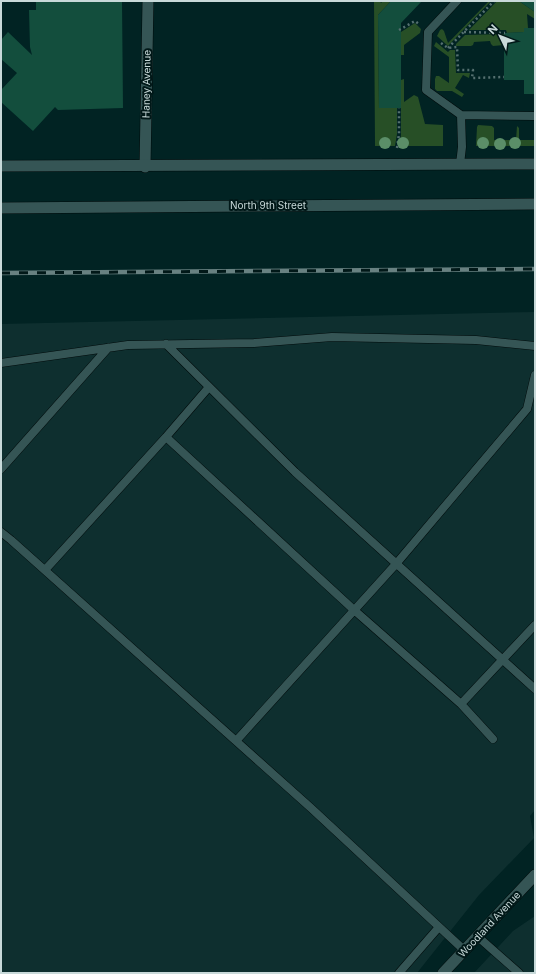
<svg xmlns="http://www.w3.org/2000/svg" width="536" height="974" font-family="Inter,sans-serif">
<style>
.built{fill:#0e2f2f}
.green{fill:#274f26}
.building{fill:#134e3d}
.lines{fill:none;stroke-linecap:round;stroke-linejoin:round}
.service-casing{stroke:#000b0b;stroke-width:9}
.minor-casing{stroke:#000b0b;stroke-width:12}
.tertiary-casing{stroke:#000b0b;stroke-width:12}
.path{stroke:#557070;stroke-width:2.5;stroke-dasharray:2 3;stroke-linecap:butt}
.service{stroke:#355555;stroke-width:8}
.minor{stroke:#355555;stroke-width:11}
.tertiary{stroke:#355555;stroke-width:11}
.rail-casing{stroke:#688181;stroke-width:4.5}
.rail{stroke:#011818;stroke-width:3;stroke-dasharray:9;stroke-linecap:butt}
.tree{fill:#5b8e68}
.labels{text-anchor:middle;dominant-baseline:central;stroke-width:4;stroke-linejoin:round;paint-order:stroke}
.street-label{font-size:10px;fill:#c8d9d9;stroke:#011818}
</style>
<rect width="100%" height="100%" fill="#012323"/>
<path class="built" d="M535 312V810L530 816 534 838 479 895 417 973H1V324Z
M535 916V973H474L513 931Z"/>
<path class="green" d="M374 1H380L381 3 383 1H391L378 15 379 108H397V134L395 146H375Z
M489 1H491L448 46 437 36 440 30 442 29 444 31 448 43Z
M497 1H519L535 12V19L527 14 528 28 524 32 507 33 506 30H469Z
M415 23 421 29 420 33 404 45V55H401V32Z
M504 34V45L493 46 491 44 490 41 474 42 473 45 471 46H456V44L465 35Z
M436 42 448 52 450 50H455L456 73H470L469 78 463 75 455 88 464 94 462 97 452 91H437L435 89V79L436 76H439L449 83V57L434 46Z
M404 79V102L414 95 418 97 425 124 443 125V146H400L401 134V80Z
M478 125 492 126 494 128V140H516L517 126 519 128V140H535V146H476L477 127Z"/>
<path class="building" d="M36 1H122L123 108 58 110 55 107 33 131 1 102V90L17 73 1 59V40L8 32 32 55 30 47 29 10H36Z
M391 1H422L401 23V108H379L378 15Z
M519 1H535V12Z
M524 28H535V94H524V80H504V33L524 32Z"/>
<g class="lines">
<g class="service-casing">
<path id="service" d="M457 1 428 32 426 90 461 115
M460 164 462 147 461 115 535 116
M166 344 295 472 535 689
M1 363 128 345 254 343 332 337 476 340 535 346
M166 437 209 387
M1 469 108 348
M1 532 11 540 311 808 464 950
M45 570 166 437 354 610 461 704
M493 739 461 704 535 625
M236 741 396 564 527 409 535 375
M477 936 519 973
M399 973 439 927"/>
</g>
<g class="minor-casing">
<path id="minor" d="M145 167 148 1"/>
</g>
<g class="tertiary-casing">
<path id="tertiary" d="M1 166 535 164
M1 208 535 204
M443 973 535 875"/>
</g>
<path class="path" d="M399 30 415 21 419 24
M464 32 505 33
M441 43 448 48 457 47 458 70H473L472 78 504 77
M448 48 494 1
M397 148 399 134V108"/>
<use href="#service" class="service"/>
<use href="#minor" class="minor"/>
<use href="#tertiary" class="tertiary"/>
<g class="rail-casing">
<path id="rail" d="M1 273 535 269"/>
</g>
<use href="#rail" class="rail"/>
</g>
<g class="tree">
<circle cx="385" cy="143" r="6"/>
<circle cx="403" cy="143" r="6"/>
<circle cx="483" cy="143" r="6"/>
<circle cx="515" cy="143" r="6"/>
<circle cx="500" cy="144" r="6"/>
</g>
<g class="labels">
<g class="street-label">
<text transform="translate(146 84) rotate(-89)">Haney Avenue</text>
<text x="268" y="205">North 9th Street</text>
<text transform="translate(489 924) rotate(-47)">Woodland Avenue</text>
</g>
</g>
<rect width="536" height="974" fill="none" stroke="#c8d9d9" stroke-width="4"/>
<g transform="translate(500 36) rotate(313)" stroke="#011818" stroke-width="3" paint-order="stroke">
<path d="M0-3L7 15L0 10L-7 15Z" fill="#c8d9d9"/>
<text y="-6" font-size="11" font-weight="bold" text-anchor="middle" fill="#c8d9d9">N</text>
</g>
</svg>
